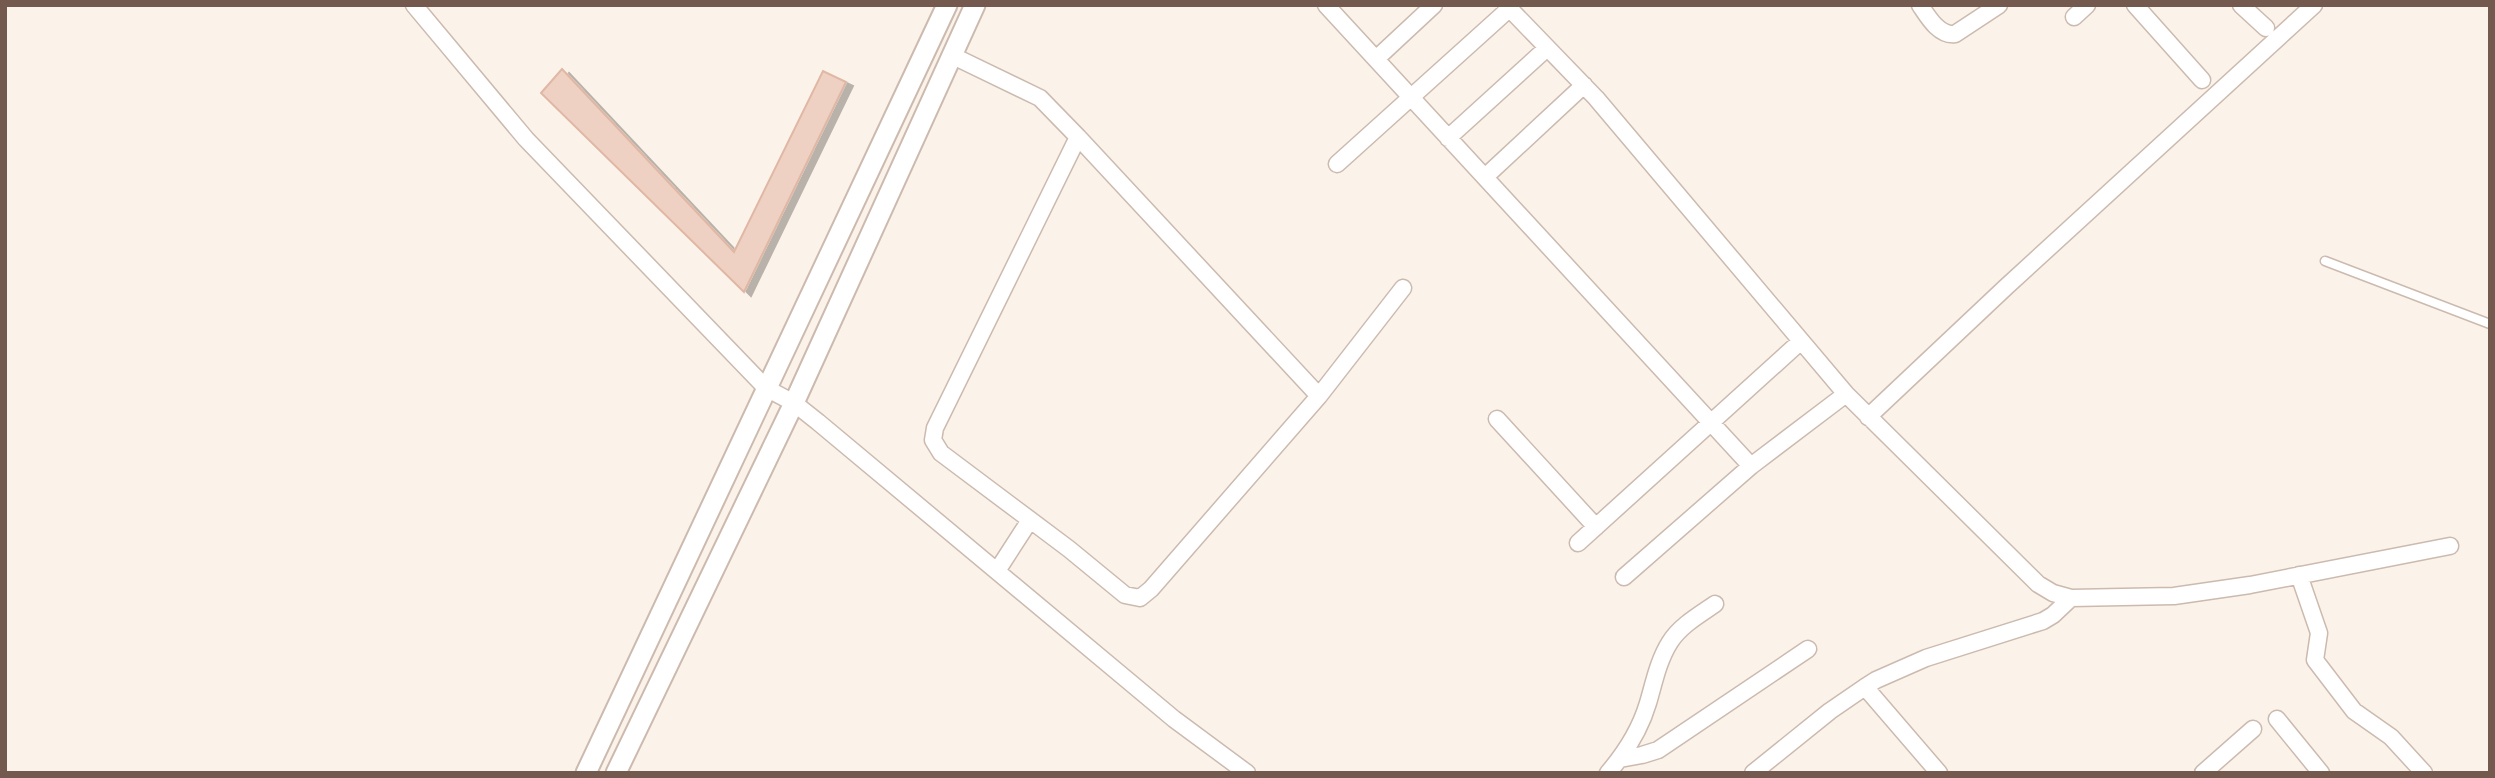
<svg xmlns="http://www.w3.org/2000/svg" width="2495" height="778" font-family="Cabin,sans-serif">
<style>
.building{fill:#eed1c2;stroke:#e0b7a4;stroke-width:2;filter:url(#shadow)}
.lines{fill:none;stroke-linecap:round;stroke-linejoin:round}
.service-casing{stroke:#ccbaaf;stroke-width:11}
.minor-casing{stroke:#ccbaaf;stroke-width:19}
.tertiary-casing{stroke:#ccbaaf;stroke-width:23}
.service{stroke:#fff;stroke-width:8}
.minor{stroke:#fff;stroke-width:16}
.tertiary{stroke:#fff;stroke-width:19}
</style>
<defs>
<filter id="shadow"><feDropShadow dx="7" dy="4" stdDeviation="0" flood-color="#0004"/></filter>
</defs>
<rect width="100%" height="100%" fill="#fbf3e9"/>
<path class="building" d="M562 69 734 252 823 71 846 82 744 292 541 93Z"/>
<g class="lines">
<g class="service-casing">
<path id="service" d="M2325 261 2490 324"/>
</g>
<g class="minor-casing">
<path id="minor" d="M414 5 526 139 766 388 794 403 818 422 1174 719 1247 773
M1326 5 1751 466
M1506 5 1596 98 1846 394 2038 584 2053 593 2071 598 2174 596 2250 585 2450 546
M1920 5C1928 17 1939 36 1955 34L1999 5
M2135 5 2202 80
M2241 5 2266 28
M2074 17 2087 5
M951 55 1040 98 1078 137 1319 396 1151 589 1140 598 1125 595 1069 549 941 453 933 440 935 428 1078 137
M1376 59 1434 5
M1448 138 1547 48
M1337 164 1509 9
M1485 177 1584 85
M1319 396 1403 288
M1868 417 2006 287 2314 5
M1497 419 1596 527
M1578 543 1801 341
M997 571 1030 520
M2299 575 2319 633 2315 660 2354 711 2391 737 2424 773
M1624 577 1751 466 1846 394
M2277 719 2321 773
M1620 759 1642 755 1658 750 1808 649
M1608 773C1626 752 1640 730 1648 703 1654 683 1658 661 1670 642 1680 626 1699 615 1715 604
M1753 773 1830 711 1865 687
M1939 773 1865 687 1876 680 1926 658 2043 621 2053 615 2071 598
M2203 773 2253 729"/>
</g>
<g class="tertiary-casing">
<path id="tertiary" d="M586 773 947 5
M616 773 794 403 975 5"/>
</g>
<use href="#service" class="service"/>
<use href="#minor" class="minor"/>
<use href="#tertiary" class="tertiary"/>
</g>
<rect width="2495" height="778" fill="none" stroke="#74594e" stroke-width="14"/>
</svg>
